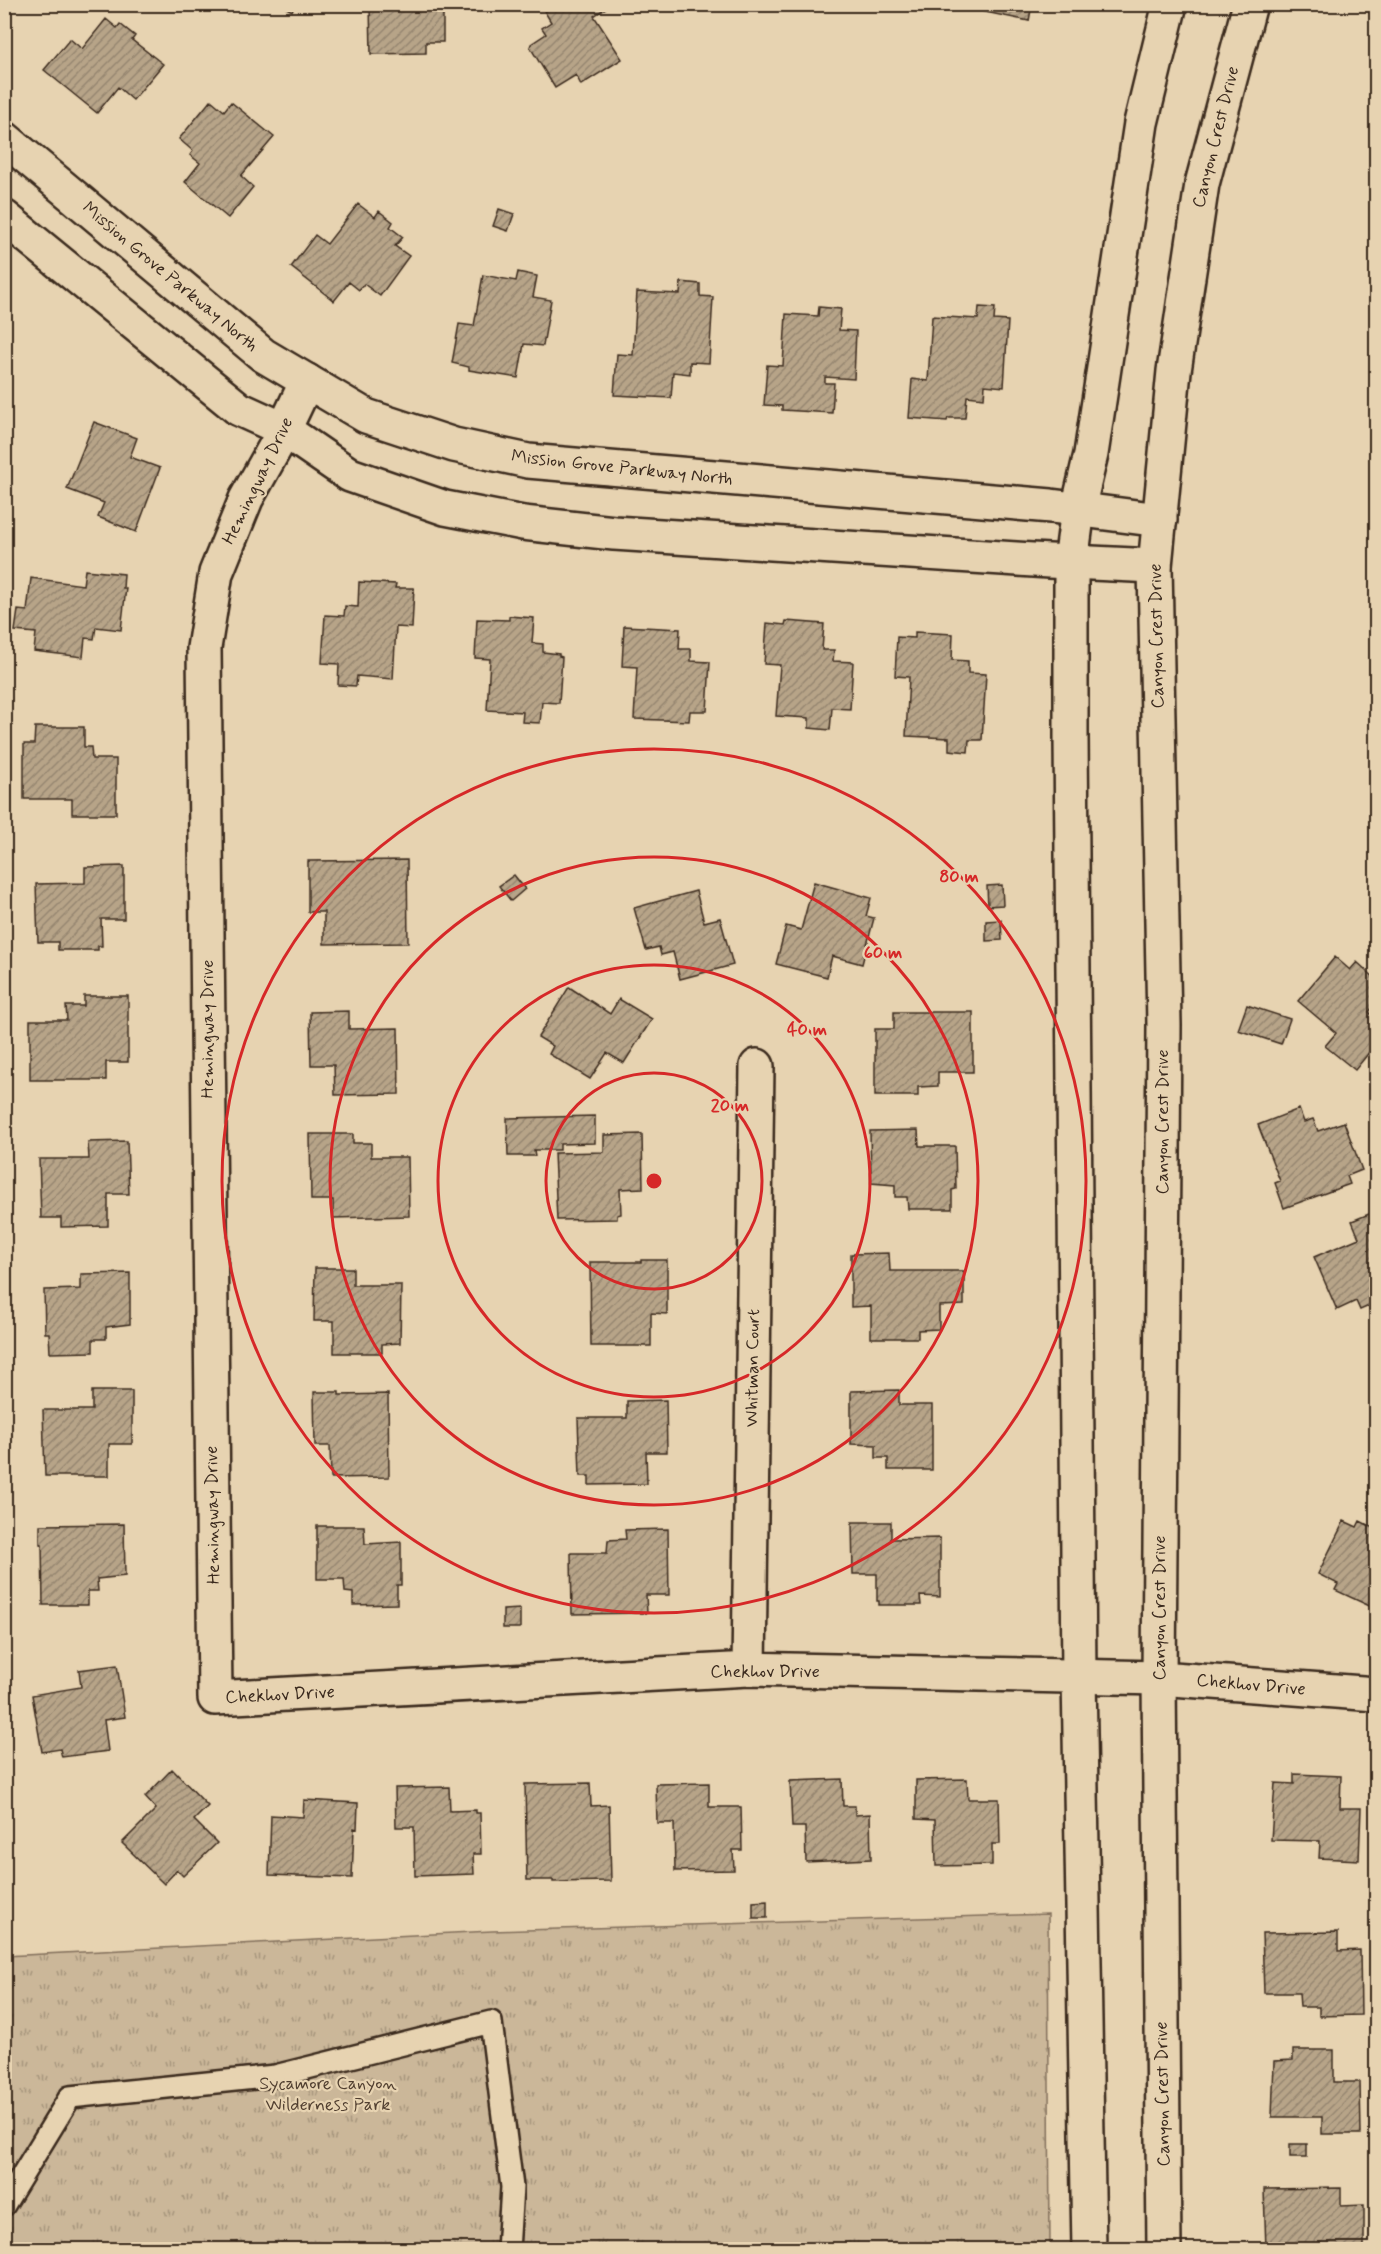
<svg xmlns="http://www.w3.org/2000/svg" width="1381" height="2254" font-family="Mynerve,sans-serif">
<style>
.grass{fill:url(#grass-tufts);stroke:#83705c;stroke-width:1.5}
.building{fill:url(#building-hatch);stroke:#3b2a1e;stroke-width:1.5}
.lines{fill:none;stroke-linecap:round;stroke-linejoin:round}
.service-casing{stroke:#3b2a1e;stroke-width:26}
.minor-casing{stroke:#3b2a1e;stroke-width:38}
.tertiary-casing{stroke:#3b2a1e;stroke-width:38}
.secondary-casing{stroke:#3b2a1e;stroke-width:38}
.service{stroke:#e7d3b1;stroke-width:21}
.minor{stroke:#e7d3b1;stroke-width:33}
.tertiary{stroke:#e7d3b1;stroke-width:33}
.secondary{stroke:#e7d3b1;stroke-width:33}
.ring{fill:none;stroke:#d62828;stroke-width:3}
.labels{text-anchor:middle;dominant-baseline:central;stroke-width:4.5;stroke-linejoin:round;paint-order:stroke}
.street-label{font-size:18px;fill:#3b2a1e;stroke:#e7d3b1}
.park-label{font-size:18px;fill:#513f30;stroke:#e7d3b1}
.centre{fill:#d62828;stroke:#e7d3b1;stroke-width:3}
.ring-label{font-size:18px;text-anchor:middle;font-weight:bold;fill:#d62828;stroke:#e7d3b1;stroke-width:4.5;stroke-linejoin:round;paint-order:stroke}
</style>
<defs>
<pattern id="grass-tufts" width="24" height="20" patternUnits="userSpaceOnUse" patternTransform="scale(1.5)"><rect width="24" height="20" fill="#cbb799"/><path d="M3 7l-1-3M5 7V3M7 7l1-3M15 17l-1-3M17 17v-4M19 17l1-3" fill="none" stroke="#a6957c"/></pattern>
<pattern id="building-hatch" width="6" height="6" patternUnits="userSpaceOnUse" patternTransform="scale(1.5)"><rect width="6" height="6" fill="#b7a488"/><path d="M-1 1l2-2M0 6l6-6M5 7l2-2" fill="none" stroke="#96866f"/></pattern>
</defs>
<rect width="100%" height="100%" fill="#e7d3b1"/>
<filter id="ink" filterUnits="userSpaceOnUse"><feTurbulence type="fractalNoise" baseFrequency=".0167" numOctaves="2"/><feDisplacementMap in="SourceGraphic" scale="12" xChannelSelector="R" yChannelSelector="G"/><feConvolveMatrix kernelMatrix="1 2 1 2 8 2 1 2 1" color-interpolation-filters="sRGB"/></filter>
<g filter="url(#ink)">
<path class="grass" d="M1048 1914 1050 2249 5 2250V1956L492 1931Z"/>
<path class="building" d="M279 4H295L292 11Z
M370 4H443V42H426V53L371 54Z
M540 4H605L607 7 594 16 622 59 581 85 576 75 555 88 530 47 531 44 546 34 542 28 551 22Z
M947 4H1032L1029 21Z
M106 19 117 28 120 24 135 36 132 40 163 64 133 100 118 87 97 113 44 70 70 39 82 49Z
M211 100 224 111 231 102 274 137 241 176 253 187 228 218 185 182 200 163 190 155 193 151 179 139Z
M358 204 375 217 379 211 393 222 390 227 403 237 395 246 409 256 380 296 364 284 359 290 349 282 334 301 291 267 315 235 327 244Z
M499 209 514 214 508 231 493 226Z
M518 272 537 276 533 297 551 300 543 346 524 344 518 378 469 370V367L452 363 459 324 474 326 483 275 516 281Z
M681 282 700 284V296L713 297 709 363 690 362V374L673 372 671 398 614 395 617 354 633 355 637 292 680 294Z
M819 307 841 309 839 330 856 331 854 379 825 377V383H834L832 413 782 410V406L764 405 767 365 783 366 786 314 818 316Z
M979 307 995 308 994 320 1008 321 1004 387 985 385 984 398 967 396 965 418H948L947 421 909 418 912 379 928 381 932 316 978 319Z
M94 422 137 438 130 457 160 468 136 532 98 517 104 503 67 489Z
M85 570 124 574 123 588H126L121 630 96 627 94 639 85 638 83 657 34 651 36 633 15 631 18 610 27 611 31 578 83 585Z
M359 582 396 584 395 588H414L412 628 396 627 393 679 357 676 356 686 338 685 339 664 322 663 325 615 344 616 345 606 358 607Z
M509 616 534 618 532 643 543 644V652L559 654V656L562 657 559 703 542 702 540 723 522 722 523 712 487 710 490 659 475 658 477 619 509 620Z
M786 621 824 624 822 650H834L833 661 853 662 850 709 832 708 830 730 809 728V718L776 716 780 665 764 664 767 623 785 625Z
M624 626 680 629 679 649H691V661L710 662 707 711H690L689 721 634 719 637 667 622 666Z
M915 632 953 634 952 660 968 661V673L986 674 982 740H969L968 752 949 750V738L906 736 909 677 895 676 897 637 915 638Z
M35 727H84V747H91L92 759H116V814H72V799H24V744H34Z
M407 860 408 943 324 944V912H308V861Z
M124 866V919H101L102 946H98V950H58V942H38L36 884 85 883V867Z
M514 875 525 889 511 901 499 886Z
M814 882 871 898 866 916 874 918 862 964 832 956 827 977 776 964 786 926 801 930Z
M1002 885 1003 905 988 906 987 886Z
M696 891 704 922 720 918 733 965 680 979 673 952 661 955 659 947 646 950 634 908Z
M1001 920 1002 940 986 941V921Z
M1335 957 1350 970 1357 962 1376 979V1003L1369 1012 1376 1019V1044L1355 1070 1325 1046 1336 1033 1298 1001Z
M569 987 610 1014 619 999 652 1019 624 1063 607 1053 590 1079 549 1054 553 1046 538 1037Z
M84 996H128V1062H106V1080H30V1020H67L66 1006H84Z
M1247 1005 1290 1019 1281 1044 1238 1030Z
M349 1011V1029L398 1028 399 1094 335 1095 334 1065H311L310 1012Z
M894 1012H973V1072H938V1086L918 1087V1096H875V1029H894Z
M1299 1109 1304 1122 1313 1119 1318 1131 1344 1122 1362 1170 1347 1176 1350 1184 1284 1208 1275 1183 1280 1181 1258 1125Z
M595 1116V1143L560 1144V1150H534L535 1156H508L507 1118Z
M918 1130 919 1146H955L956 1189 952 1190V1209H908L907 1197H895V1185L871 1183 870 1131Z
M310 1134H353V1143H371V1157H408L409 1216 333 1218V1200H311Z
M642 1134 643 1188 620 1189 621 1214 617 1215V1219L557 1220 554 1153 604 1152V1135Z
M127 1141 129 1194H108V1226L61 1227V1218H41L39 1159H89L88 1142Z
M1376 1211V1303L1360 1310 1356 1301 1337 1310 1314 1257 1359 1238 1352 1221Z
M889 1253 890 1271H964V1305L939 1306V1329L918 1330V1338H871V1306L851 1307V1254Z
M641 1260H667V1314L651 1313V1346H591L590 1262H641Z
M315 1268H353V1285H401L400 1343 382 1344V1353H334V1321H314Z
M130 1273V1324L106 1327V1339H93V1352L50 1353 49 1333H45L44 1290 81 1289V1274Z
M899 1390V1405H932V1470H888V1458H876V1445L851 1444V1391Z
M92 1391H132V1444H109V1476H45L43 1410H92Z
M314 1392H339V1395L388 1394 389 1477 331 1478 330 1446H315Z
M666 1400 667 1452H646L647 1484 589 1485V1476H580L578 1418H627V1401Z
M1344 1521 1357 1527 1360 1521 1376 1529V1609L1335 1590 1338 1584 1318 1574Z
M852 1522H891V1539L940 1538V1597L920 1596 921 1605H879V1601H877V1574H853Z
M124 1524 125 1576 97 1579 98 1591H88V1605H43L42 1544H40V1525Z
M317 1526H364L365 1544 401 1542V1585H397V1604L353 1605V1593L345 1592 344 1579H317Z
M668 1529 669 1595H646L647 1613 572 1614 571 1553H607L608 1540 626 1539 625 1530Z
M520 1609V1628H503V1610Z
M117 1665 125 1717 104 1720 108 1751 62 1757 60 1749 42 1752 32 1695 81 1687 79 1670Z
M172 1769 208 1806 194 1820 217 1843 183 1876 177 1870 164 1884 122 1843 156 1809 145 1797Z
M1294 1774 1341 1776 1340 1808H1361L1359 1860 1319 1858 1320 1841 1271 1840 1275 1783 1294 1784Z
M842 1779 843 1806H855V1815L870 1814 871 1859 806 1862 805 1827H792L790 1781Z
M967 1779 968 1799H999L1000 1844H992V1865L936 1866 935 1820 916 1819V1780Z
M590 1783 591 1806 609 1805 611 1881 553 1882V1880H527L525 1784Z
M709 1783V1807H741L742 1850H733L734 1870 675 1871 674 1823H657L656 1784Z
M449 1787 450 1811 476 1810V1813H480L481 1854H473L474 1874 415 1876 414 1827H396L395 1788Z
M304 1800 358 1803 357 1829 354 1828 352 1878 269 1875 271 1815 303 1817Z
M767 1901V1918H753V1902Z
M1338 1932V1951L1360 1950 1361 2015 1319 2016V2007H1300L1299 1993H1264L1262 1933Z
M1293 2050H1334V2082H1360L1361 2134H1322V2117H1272L1274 2061 1293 2060Z
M1290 2144H1307V2157H1290Z
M1341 2188V2206L1364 2205V2250H1266L1264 2189Z"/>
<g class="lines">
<g class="service-casing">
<path id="service" d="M4 2205 70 2097 275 2076 491 2022 512 2187 508 2250"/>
</g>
<g class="minor-casing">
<path id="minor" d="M307 381 278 442 246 499 216 573 204 648 215 1698 749 1669 1159 1678 1376 1694
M749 1669 757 1066"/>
</g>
<g class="tertiary-casing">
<path id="tertiary" d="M4 138 263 355 366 416 454 445 528 461 1051 506 1160 520
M4 217 239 409 283 429 350 475 445 508 523 523 614 533 1049 561 1155 566"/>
</g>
<g class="secondary-casing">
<path id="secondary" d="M1089 2250 1079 1676 1071 737V562L1078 509 1091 454 1141 123 1170 4
M1164 2250 1159 1678 1164 1025 1155 566 1174 371 1202 184 1250 4"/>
</g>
<use href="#service" class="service"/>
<use href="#minor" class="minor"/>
<use href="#tertiary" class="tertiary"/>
<use href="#secondary" class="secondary"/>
</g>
</g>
<g class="ring">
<circle cx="654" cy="1181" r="108"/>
<circle cx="654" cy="1181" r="216"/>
<circle cx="654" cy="1181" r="324"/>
<circle cx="654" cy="1181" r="432"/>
</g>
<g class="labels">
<g class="street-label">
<text transform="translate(1216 137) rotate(-76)">Canyon Crest Drive</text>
<text transform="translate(170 277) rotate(40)">Mission Grove Parkway North</text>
<text transform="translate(622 468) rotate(6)">Mission Grove Parkway North</text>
<text transform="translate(258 481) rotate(-64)">Hemingway Drive</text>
<text transform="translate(1157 636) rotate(-91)">Canyon Crest Drive</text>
<text transform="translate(208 1029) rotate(-90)">Hemingway Drive</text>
<text transform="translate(1163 1122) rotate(-90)">Canyon Crest Drive</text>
<text transform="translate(753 1368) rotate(-89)">Whitman Court</text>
<text transform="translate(213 1515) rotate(-91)">Hemingway Drive</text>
<text transform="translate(1160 1608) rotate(-90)">Canyon Crest Drive</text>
<text x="765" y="1672">Chekhov Drive</text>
<text transform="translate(1251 1685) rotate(5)">Chekhov Drive</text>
<text transform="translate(280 1695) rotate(-3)">Chekhov Drive</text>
<text transform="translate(1163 2094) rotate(-91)">Canyon Crest Drive</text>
</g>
<g class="park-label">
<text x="328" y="2084">Sycamore Canyon<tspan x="328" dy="21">Wilderness Park</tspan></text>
</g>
</g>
<circle cx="654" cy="1181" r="9" class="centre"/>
<g class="ring-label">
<text x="959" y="882">80 m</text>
<text x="883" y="958">60 m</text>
<text x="807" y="1035">40 m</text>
<text x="730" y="1111">20 m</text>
</g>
<rect width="1381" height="2254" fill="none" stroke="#e7d3b1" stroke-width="24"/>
<rect x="12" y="12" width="1357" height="2230" fill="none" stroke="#3b2a1e" stroke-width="2" filter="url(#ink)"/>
</svg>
